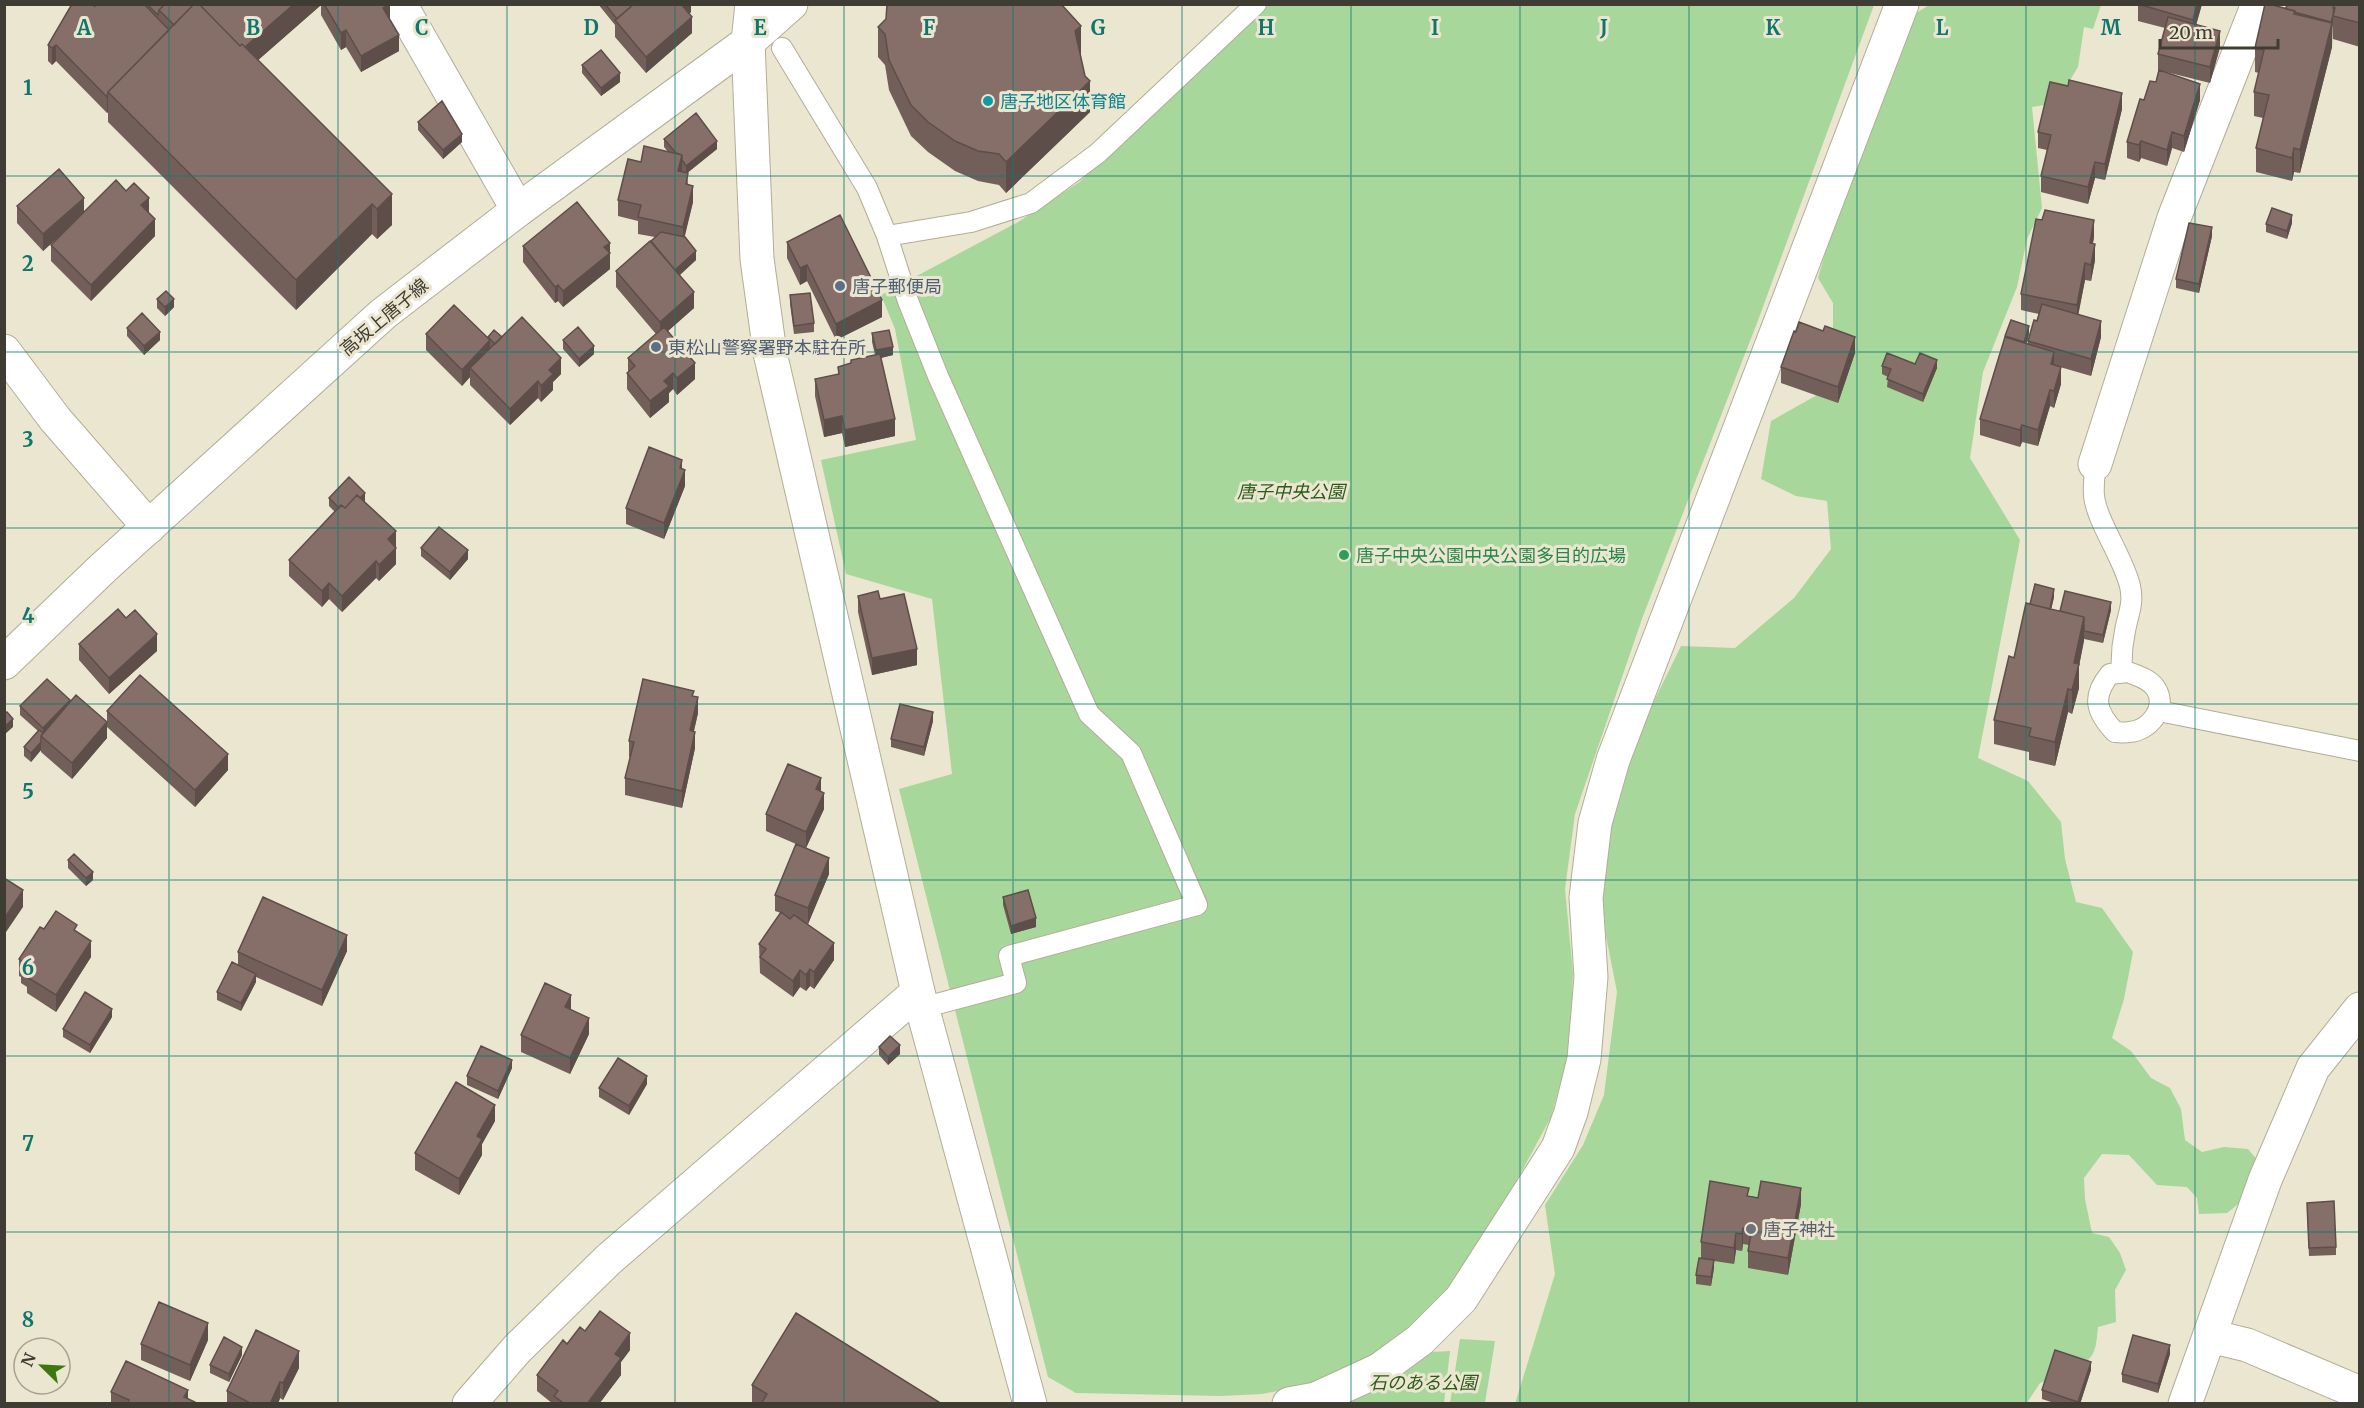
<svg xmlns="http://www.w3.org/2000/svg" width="2364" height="1408" font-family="Merriweather,'Noto Sans JP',serif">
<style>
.green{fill:#a8d79b}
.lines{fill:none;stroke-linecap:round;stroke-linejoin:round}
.service-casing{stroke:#b2ad97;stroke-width:22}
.minor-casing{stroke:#b2ad97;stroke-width:35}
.tertiary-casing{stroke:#b2ad97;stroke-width:35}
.secondary-casing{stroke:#b2ad97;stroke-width:35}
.service{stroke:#fff;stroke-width:20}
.minor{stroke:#fff;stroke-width:33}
.tertiary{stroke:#fff;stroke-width:33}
.secondary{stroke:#fff;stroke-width:33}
.wall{fill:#735f5a}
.shaded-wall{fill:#5e4e4a}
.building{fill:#866f69;stroke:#5e4e4a;stroke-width:1.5}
.grid{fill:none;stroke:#0f766e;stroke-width:1.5;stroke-opacity:0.55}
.culture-dot{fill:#0f9aa8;stroke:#ebe6cf;stroke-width:2}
.service-dot{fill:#5c6f8a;stroke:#ebe6cf;stroke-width:2}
.leisure-dot{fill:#2e9e5b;stroke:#ebe6cf;stroke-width:2}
.worship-dot{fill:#6b7280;stroke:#ebe6cf;stroke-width:2}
.labels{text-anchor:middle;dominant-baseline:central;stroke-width:6;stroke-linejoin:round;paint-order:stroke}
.culture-label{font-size:18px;fill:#0d838f;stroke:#ebe6cf;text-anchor:start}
.service-label{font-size:18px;fill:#4e5e75;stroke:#ebe6cf;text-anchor:start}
.street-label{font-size:18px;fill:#3e3c33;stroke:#ebe6cf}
.park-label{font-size:18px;font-style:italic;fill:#2a5b1a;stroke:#ebe6cf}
.leisure-label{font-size:18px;fill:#27864d;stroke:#ebe6cf;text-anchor:start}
.worship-label{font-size:18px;fill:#5b616d;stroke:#ebe6cf;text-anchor:start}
.grid-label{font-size:20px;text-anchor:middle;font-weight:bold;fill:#0f766e;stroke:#ebe6cf;stroke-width:6;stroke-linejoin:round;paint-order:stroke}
</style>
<rect width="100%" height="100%" fill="#ebe6cf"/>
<path class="green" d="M1268 5H1874L1757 323 1643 616 1575 814 1565 889 1573 973 1570 1048 1551 1117 1478 1253 1419 1325 1357 1367 1304 1386 1262 1394 1221 1396 1076 1393 1048 1377 899 789 952 774 932 599 846 574 821 460 916 440 895 329 881 295 1018 222 1078 183Z
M1929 5H2101L2093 29 2084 27 2078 67 2056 103 2032 107 2042 208 2027 239 2017 287 1983 372 1970 458 2020 540 1978 758 2028 781 2061 822 2065 859 2076 902 2102 908 2133 952 2124 999 2112 1038 2131 1051 2151 1078 2170 1088 2181 1109 2185 1140 2202 1152 2224 1147 2248 1149 2259 1162 2242 1201 2227 1213 2199 1214 2197 1198 2187 1187 2157 1185 2129 1155 2102 1154 2084 1178 2085 1199 2092 1233 2109 1237 2120 1253 2126 1270 2115 1290 2116 1322 2098 1327C2097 1334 2097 1344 2094 1351 2089 1367 2055 1378 2040 1383L2027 1403 1515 1404 1555 1274 1545 1205 1583 1145 1604 1095 1617 992 1593 870 1636 738 1681 646 1735 648 1794 598 1831 549 1827 501 1796 496 1761 479 1771 421 1833 386V303L1818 278 1829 239 1907 19Z
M1460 1339 1495 1341 1485 1403H1450Z
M1450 1351 1444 1403 1336 1404 1416 1362 1432 1352Z"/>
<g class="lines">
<g class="service-casing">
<path id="service" d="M782 48 867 188 887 236 908 301 938 376 1089 714 1131 753 1197 905 1009 956 1016 983 922 1008
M887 236 971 222 1031 203 1098 153 1256 4
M2095 464C2095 474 2093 486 2094 496 2097 522 2123 557 2130 586 2134 604 2128 614 2125 631 2122 645 2121 658 2122 672
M2128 672C2138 676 2150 679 2156 689 2168 708 2149 731 2129 732 2124 733 2119 732 2115 732 2095 711 2092 696 2110 674Z
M2159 711 2360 751"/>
</g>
<g class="minor-casing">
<path id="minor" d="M400 4 518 210
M2095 464 2174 218 2258 4
M2210 1336 2247 1345 2360 1393
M469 1404 517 1349 608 1260 918 992
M1289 1404 1316 1399 1379 1370 1420 1340 1461 1299 1558 1148 1571 1112 1584 1059 1591 977 1586 898 1595 823 1613 760 1902 4
M2185 1404 2265 1180 2313 1068 2360 1009"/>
</g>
<g class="tertiary-casing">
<path id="tertiary" d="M752 4 748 42 757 259 770 353 918 992 1030 1404
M4 351 55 419 149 527"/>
</g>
<g class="secondary-casing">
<path id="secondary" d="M4 663 103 568 383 314 518 210 748 42 791 4"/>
</g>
<use href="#service" class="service"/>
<use href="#minor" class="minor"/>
<use href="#tertiary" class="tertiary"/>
<use href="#secondary" class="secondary"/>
</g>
<path class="wall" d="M72 4H390V20L399 51 361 72 346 47 341 50 321 15V5L258 60 392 225 377 239 372 234 296 310 108 122V112L107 113 56 61 52 65 48 61V45Z
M598 4H691V12L689 14 692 33 646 73 615 37V25Z
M2138 4H2202L2196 25 2220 47 2210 83 2158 70V54L2165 28 2138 21Z
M2360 4V47L2333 39V24L2332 28V47L2300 173 2294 172 2292 181 2256 172V148L2263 118 2254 116V92L2259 73 2255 72V48L2286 9Z
M886 19 1081 56V57L1090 112 1006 193 999 185 978 181 955 171 928 152 911 136 889 90 885 65 878 57V27Z
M582 65 620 82 601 96 582 73Z
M2068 86 2122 109 2105 180 2095 178 2088 204 2041 192V176L2047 150 2038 148V132Z
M2144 100H2200L2184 152 2172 148 2167 166 2141 158 2139 162 2127 158V142Z
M418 122 462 142 443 159 418 130Z
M664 139 717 149 687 173 688 185 693 202 684 237 696 260 680 275 694 308 668 331 695 379 677 395 673 389 669 393V402L650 418 627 389V373L628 372V358L656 334 616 287V271L655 237 638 234V221L618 216V200L641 162 668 152 664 147Z
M126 191 149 213 155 236 91 301 51 261V245L63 233 43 251 17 223V206L84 212Z
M2292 223 2287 239 2266 232V224Z
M2212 236 2199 293 2176 288V279Z
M2094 237 2093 243 2095 260 2091 281 2085 280 2078 314 2101 337 2091 376 2060 367 2061 384 2054 408 2050 406 2038 446 2022 442 2020 447 1980 435V419L2029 334 2027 344H2028V341L2039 314 2021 310V294Z
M787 242 882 317 836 340 807 281 800 285 787 258Z
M610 243V269L563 307 558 301 555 303 523 262V246Z
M790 295 814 323V332L794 334 790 304Z
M157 299 174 307 165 316 157 308Z
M127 328 160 340 144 355 127 336Z
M872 333 893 355 881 358 895 436 845 447 842 433 824 437 815 396V379L838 375V367L851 364 875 355 872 342Z
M426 334 488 338V337H502L561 374 553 382V390L541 402 538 398 510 425 470 385V377L462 386 426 350Z
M563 340 594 354 579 367 563 349Z
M1855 353 1838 403 1781 383V367Z
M1915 364 1937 368 1923 402 1887 387 1888 377 1882 374V366Z
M685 486 664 539 626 524V508Z
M329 498 365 501V502L396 531V564L379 581 376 578 342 612 329 599 322 607 289 576V560L335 512 329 506Z
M421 548 468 559 450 580 421 556Z
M858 596 880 599 917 665 872 675 858 612Z
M2054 597 2051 609 2060 611 2111 610 2103 643 2084 639 2079 666V688L2072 714 2068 712 2055 766 2029 760V752L1994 744V720L2030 604Z
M126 618 157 651 109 694 79 660V644Z
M694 696 698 713 694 731 695 748 682 808 625 795V778L630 757H629V741Z
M70 703 107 722V711L228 770 195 807 107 727V738L72 779 41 752V750L31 762 24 756V747L38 731 20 715V706Z
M933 721 924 756 891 747V739Z
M821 792 824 809 806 848 829 874 808 924 834 960 814 989 810 986 806 991 800 987 793 997 760 973 759 944 781 913 775 911V895L796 844 766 831V814Z
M68 860 93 880 86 886 68 868Z
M1003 897 1036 927 1011 934 1003 905Z
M44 929 77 932 91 957 56 1012 27 993V987L21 983V977L19 976V959Z
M347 951 322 1006 256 977V982L241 1011 217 1000V992L238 965V952Z
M571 1010 589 1034 570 1074 521 1052V1035Z
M112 1017 90 1053 63 1037V1029Z
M879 1047 900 1054 888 1065 879 1055Z
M512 1068 498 1099 467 1085V1076Z
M647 1084 629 1115 599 1097V1088Z
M495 1121 482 1144V1155L459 1195 415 1170V1153Z
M1749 1196 1801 1204 1788 1275 1748 1268V1251L1749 1245 1743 1244 1742 1251 1736 1250 1734 1264 1714 1261V1268L1711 1286 1696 1284V1275L1701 1258V1242Z
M2307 1211 2336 1247V1255L2309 1256Z
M585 1331 630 1350 621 1362V1375L599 1404H553L537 1391V1375L567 1344Z
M208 1340 190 1381 141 1360V1344Z
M2170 1354 2158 1393 2122 1382V1374Z
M242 1355 229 1382 210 1373V1365Z
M299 1368 283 1400 280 1398 278 1404H227V1391Z
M2091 1370 2080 1404H2057L2042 1399V1390Z
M752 1385 942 1404H752Z
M111 1392 188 1398 195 1404H111Z"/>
<path class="shaded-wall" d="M294 4 321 5 241 75V51Z
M681 4H691V12L681 21Z
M2197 4H2202L2193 36V20Z
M390 5V21L383 8Z
M2333 16 2332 47 2300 173V150Z
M692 17V33L646 73V57Z
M1081 26V56L1075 62V31Z
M346 30V47L341 50V33Z
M2220 31V47L2210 83V67Z
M399 35V51L361 72V56Z
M56 45V61L52 65V48Z
M620 73V82L601 96V88Z
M1090 81V112L1006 193V162Z
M2200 84V100L2184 152V136Z
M2122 93V109L2105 180V164Z
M108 96V112L107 113V97Z
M2172 132V148L2167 166V150Z
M462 134V142L443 159V150Z
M717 141V149L686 174V166Z
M2141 141V158L2139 162V145Z
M2294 148V172L2292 181V158Z
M682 155V171L678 187V171Z
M2095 162V178L2088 204V187Z
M693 186V202L683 244V227Z
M392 194V225L377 239V209Z
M84 198V214L43 251V234Z
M149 198V214L141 205Z
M372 204V234L296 310V280Z
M2292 215V223L2287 239V231Z
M155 219V236L91 301V285Z
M2094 220V237L2090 259V243Z
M2212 227V236L2199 293V284Z
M610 243V269L563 307V291L604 247Z
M2095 244V260L2091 281V265Z
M696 251V260L675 279V270Z
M2085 263V280L2077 322V305Z
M807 265V281L800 285V268Z
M558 285V301L555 303V287Z
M694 292V308L660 338V322Z
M174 299V307L165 316V307Z
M882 300V317L836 340V324Z
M2101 321V337L2091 376V359Z
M2029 326V334L2024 350V342Z
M160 332V340L144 355V346Z
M1855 337V353L1838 403V387Z
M490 340V357L470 368V377L462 386V370Z
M594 346V354L579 367V359Z
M893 347V355L876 359V350Z
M2054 352V368L2051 364Z
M561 358V374L553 382V390L541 402V386L549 370Z
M1937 360V368L1923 402V394Z
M695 363V379L677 395V378Z
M2061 367V384L2054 408V391Z
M673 373V389L669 393V402L650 418V401L664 381Z
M538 381V398L510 425V409Z
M2050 390V406L2038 446V430Z
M842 416V433L824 437V420Z
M895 419V436L845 447V430Z
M2022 425V442L2020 447V430Z
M682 460V475L685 470V486L664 539V523Z
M365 493V501L345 522V514Z
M396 531V548L388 539Z
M396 548V564L379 581V565Z
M468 550V559L450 580V572Z
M376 561V578L342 612V596Z
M329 583V599L322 607V591Z
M2054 589V597L2048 624V616Z
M2111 602V610L2103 643V635Z
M2084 617V641L2079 666V688L2072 714V690L2074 663Z
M157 634V651L109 694V678Z
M917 649V665L872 675V658Z
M2068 689V712L2055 766V742Z
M698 697V713L690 747V730Z
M70 700V708L43 736V728Z
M933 712V721L924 756V747Z
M13 719V727L4 735V727Z
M107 722V738L72 779V763Z
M695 732V748L682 808V791Z
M41 742V750L31 762V753Z
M228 754V770L195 807V790Z
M821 778V794L816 789Z
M824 793V809L806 848V832Z
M829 858V874L808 924V908Z
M93 872V880L86 886V878Z
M23 890V907L4 935V919Z
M1036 918V927L1011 934V926Z
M347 935V951L322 1006V990Z
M91 941V957L56 1012V995Z
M834 943V960L814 989V972Z
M810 969V986L806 991V975Z
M800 970V987L793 997V981Z
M256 974V982L241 1011V1003Z
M571 995V1011L565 1007Z
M112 1009V1017L90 1053V1045Z
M589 1018V1034L570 1074V1058Z
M900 1045V1054L888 1065V1057Z
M512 1060V1068L498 1099V1091Z
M647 1076V1084L629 1115V1106Z
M495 1105V1121L482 1144V1155L459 1195V1179L477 1136Z
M1801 1188V1204L1788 1275V1258Z
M1743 1228V1244L1742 1251V1234Z
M1736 1233V1250L1734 1264V1248Z
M1714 1260V1268L1711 1286V1277Z
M208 1323V1340L190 1381V1365Z
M630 1333V1350L621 1362V1375L599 1404H587L615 1354Z
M2170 1345V1354L2158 1393V1384Z
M242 1347V1355L229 1382V1374Z
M299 1351V1368L283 1400V1383Z
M2091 1362V1370L2080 1404H2078Z
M280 1382V1398L278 1404H270Z
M188 1390V1404L184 1397Z"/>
<path class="building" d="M72 4H97L94 7 97 4H144L169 30 108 92 107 97 56 45 52 48 48 45Z
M147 4H165L159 10 158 15Z
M165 4H194L174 25 159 10Z
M194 4H199L240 46 242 44 392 194 377 209 372 204 296 280 108 92Z
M199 4H294L245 47 242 44 240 46Z
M324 4H390L383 8 399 35 361 56 346 30 341 33Z
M605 4H634L617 19Z
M634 4H681L692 17 646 57 615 20Z
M887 4H1061L1081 26 1075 31 1085 76 1090 81 1006 162 999 154 978 151 955 141 928 122 911 105 889 60 885 34 878 27 886 19Z
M2138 4H2197L2193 20Z
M2265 4H2269L2295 11 2294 14 2332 23 2300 150 2294 148 2292 158 2256 148 2269 95 2254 92 2264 50 2255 48Z
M2287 4H2334L2333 16 2331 22 2294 12 2295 11 2286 9Z
M2334 4H2360V23L2333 16 2335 8H2333Z
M2168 17 2220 31 2210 67 2158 54Z
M601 50 620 73 601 88 582 65Z
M2159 70 2200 84 2184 136 2172 132 2167 150 2141 141 2139 145 2127 142 2140 99 2144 100 2150 81 2156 82Z
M2069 80 2122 93 2105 164 2095 162 2088 187 2041 176 2051 135 2038 132 2050 82 2068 86Z
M442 101 462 134 443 150 418 122Z
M696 113 717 141 686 166 682 160V155L676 153 664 139Z
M644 146 682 155 678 171 688 173 686 184 693 186 683 227 638 217 641 205 618 200 628 159 641 162Z
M59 169 84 198 43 234 17 206Z
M116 180 126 191 134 183 149 198 141 205 155 219 91 285 51 245Z
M577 202 610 243 604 247 610 253 563 291 558 285 555 287 523 246Z
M2272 208 2292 215 2287 231 2266 224Z
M2045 210 2094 220 2090 243 2095 244 2091 265 2085 263 2077 305 2021 294 2036 219 2042 220Z
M840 215 882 300 836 324 807 265 800 268 787 242Z
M2189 223 2212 227 2199 284 2176 279Z
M661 232 685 237 696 251 675 270 651 241Z
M650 241 694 292 660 322 616 271Z
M166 291 174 299 165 307 157 299Z
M810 293 814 323 794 326 790 295Z
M2042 304 2101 321 2091 359 2028 341 2034 320 2037 321Z
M454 305 490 340 462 370 426 334Z
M142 313 160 332 144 346 127 328Z
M522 317 561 358 549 370 553 374 541 386 538 381 510 409 470 368Z
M2011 320 2029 326 2024 342 2005 336Z
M1799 322 1823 331 1825 326 1855 337 1838 387 1781 367 1794 331 1796 332Z
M578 327 594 346 579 359 563 340Z
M664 327 695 363 677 378 673 373 664 381 669 386 650 401 627 373 635 366 628 358Z
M494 330 502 337 495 344 488 337Z
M889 330 893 347 876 350 872 333Z
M2005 337 2054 352 2051 364 2061 367 2054 391 2050 390 2038 430 2022 425 2020 430 1980 419Z
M1887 353 1915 364 1920 353 1937 360 1923 394 1887 379 1891 369 1882 366Z
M880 354 895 419 845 430 842 416 824 420 815 379 839 374 838 367 851 363V360Z
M649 447 682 460 680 468 685 470 664 523 626 508Z
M349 477 365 493 360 498 357 495 345 508 341 505 339 508 329 498Z
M357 495 396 531 388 539 396 548 379 565 376 561 342 596 329 583 322 591 289 560 341 505 345 508Z
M439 527 468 550 450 572 421 548Z
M2035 584 2054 589 2050 609 2030 604Z
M878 591 880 599 904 594 917 649 872 658 858 596Z
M2065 591 2111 602 2103 635 2084 631V617L2060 611Z
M2026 603 2084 617 2074 663 2079 664 2072 690 2068 689 2055 742 2029 736 2031 728 1994 720 2009 656 2014 658Z
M118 609 126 618 135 610 157 634 109 678 79 644Z
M140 675 228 754 195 790 107 711Z
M47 679 70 700 43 728 20 706Z
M643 679 694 691 692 696 698 697 690 730 695 732 682 791 625 778 634 742 629 741Z
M76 695 107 722 72 763 41 736Z
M900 704 933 712 924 747 891 739Z
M7 712 13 719 4 727V714Z
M39 730 43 733 41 736V742L31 753 24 747Z
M788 764 821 778 816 789 824 793 806 832 766 814Z
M796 844 829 858 808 908 775 895Z
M74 854 93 872 86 878 68 860Z
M4 878 23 890 4 919Z
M1028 890 1036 918 1011 926 1003 897Z
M263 897 347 935 322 990 238 952Z
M56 911 77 925 74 930 91 941 56 995 27 977 30 973 21 967 23 962 19 959 40 927 44 929Z
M781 912 790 919 794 915 834 943 814 972 810 969 806 975 800 970 793 981 760 957 766 949 759 944Z
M232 962 256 974 241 1003 217 992Z
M545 983 571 995 565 1007 589 1018 570 1058 521 1035Z
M85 992 112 1009 90 1045 63 1029Z
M890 1036 900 1045 888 1057 879 1047Z
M481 1046 512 1060 498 1091 467 1076Z
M618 1058 647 1076 629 1106 599 1088Z
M456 1082 495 1105 477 1136 482 1139 459 1179 415 1153Z
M1710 1181 1749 1188 1747 1196 1758 1198 1761 1181 1801 1188 1788 1258 1748 1251 1752 1229 1743 1228 1742 1234 1736 1233 1734 1248 1701 1242Z
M2334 1201 2336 1247 2309 1248 2307 1203Z
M1699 1258 1714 1260 1711 1277 1696 1275Z
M159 1302 208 1323 190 1365 141 1344Z
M600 1311 630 1333 615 1354 621 1358 587 1404H565L554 1396 558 1391 537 1375 563 1340 567 1344 580 1327 585 1331Z
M796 1313 942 1404H761L767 1394 752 1385Z
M256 1330 299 1351 283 1383 280 1382 270 1404H252L227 1391Z
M2133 1335 2170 1345 2158 1384 2122 1374Z
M224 1337 242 1347 229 1374 210 1365Z
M2055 1350 2091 1362 2078 1402 2042 1390Z
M126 1361 188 1390 184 1397 195 1402 194 1404H128L129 1400 111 1392Z"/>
<path class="grid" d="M169 4V1404M338 4V1404M507 4V1404M675 4V1404M844 4V1404M1013 4V1404M1182 4V1404M1351 4V1404M1520 4V1404M1689 4V1404M1857 4V1404M2026 4V1404M2195 4V1404M4 176H2360M4 352H2360M4 528H2360M4 704H2360M4 880H2360M4 1056H2360M4 1232H2360"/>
<circle class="culture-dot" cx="988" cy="101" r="6"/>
<g class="service-dot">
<circle cx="840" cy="286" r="6"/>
<circle cx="656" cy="347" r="6"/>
</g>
<circle class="leisure-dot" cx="1344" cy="555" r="6"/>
<circle class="worship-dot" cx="1751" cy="1229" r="6"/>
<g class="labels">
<g class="culture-label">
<text x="1000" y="101">唐子地区体育館</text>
</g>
<g class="service-label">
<text x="852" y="286">唐子郵便局</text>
<text x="668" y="347">東松山警察署野本駐在所</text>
</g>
<g class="street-label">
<text transform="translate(384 317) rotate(-40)">高坂上唐子線</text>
</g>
<g class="park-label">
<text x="1291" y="491">唐子中央公園</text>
<text x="1423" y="1382">石のある公園</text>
</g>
<g class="leisure-label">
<text x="1356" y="555">唐子中央公園中央公園多目的広場</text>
</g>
<g class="worship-label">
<text x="1763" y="1229">唐子神社</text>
</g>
</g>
<g class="grid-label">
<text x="84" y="35">A</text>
<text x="253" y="35">B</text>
<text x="422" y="35">C</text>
<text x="591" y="35">D</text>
<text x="760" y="35">E</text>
<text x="929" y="35">F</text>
<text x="1098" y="35">G</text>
<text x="1266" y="35">H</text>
<text x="1435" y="35">I</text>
<text x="1604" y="35">J</text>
<text x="1773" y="35">K</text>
<text x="1942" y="35">L</text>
<text x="2111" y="35">M</text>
<text x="28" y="95">1</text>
<text x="28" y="271">2</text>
<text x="28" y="447">3</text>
<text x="28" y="623">4</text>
<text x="28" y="799">5</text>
<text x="28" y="975">6</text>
<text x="28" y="1151">7</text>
<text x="28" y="1327">8</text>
</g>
<rect width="2364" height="1408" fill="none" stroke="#3e3c33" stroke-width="12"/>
<g transform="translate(42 1366) rotate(294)"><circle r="28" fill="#ebe6cf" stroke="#a6a291" stroke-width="1.5"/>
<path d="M0-4.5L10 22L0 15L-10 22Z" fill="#3d780f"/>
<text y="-9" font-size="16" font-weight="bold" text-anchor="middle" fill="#3e3c33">N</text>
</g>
<path d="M2160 39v9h118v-9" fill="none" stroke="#3e3c33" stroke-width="3"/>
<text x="2169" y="39" font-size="18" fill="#3e3c33" stroke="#ebe6cf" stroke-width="4.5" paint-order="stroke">20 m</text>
</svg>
